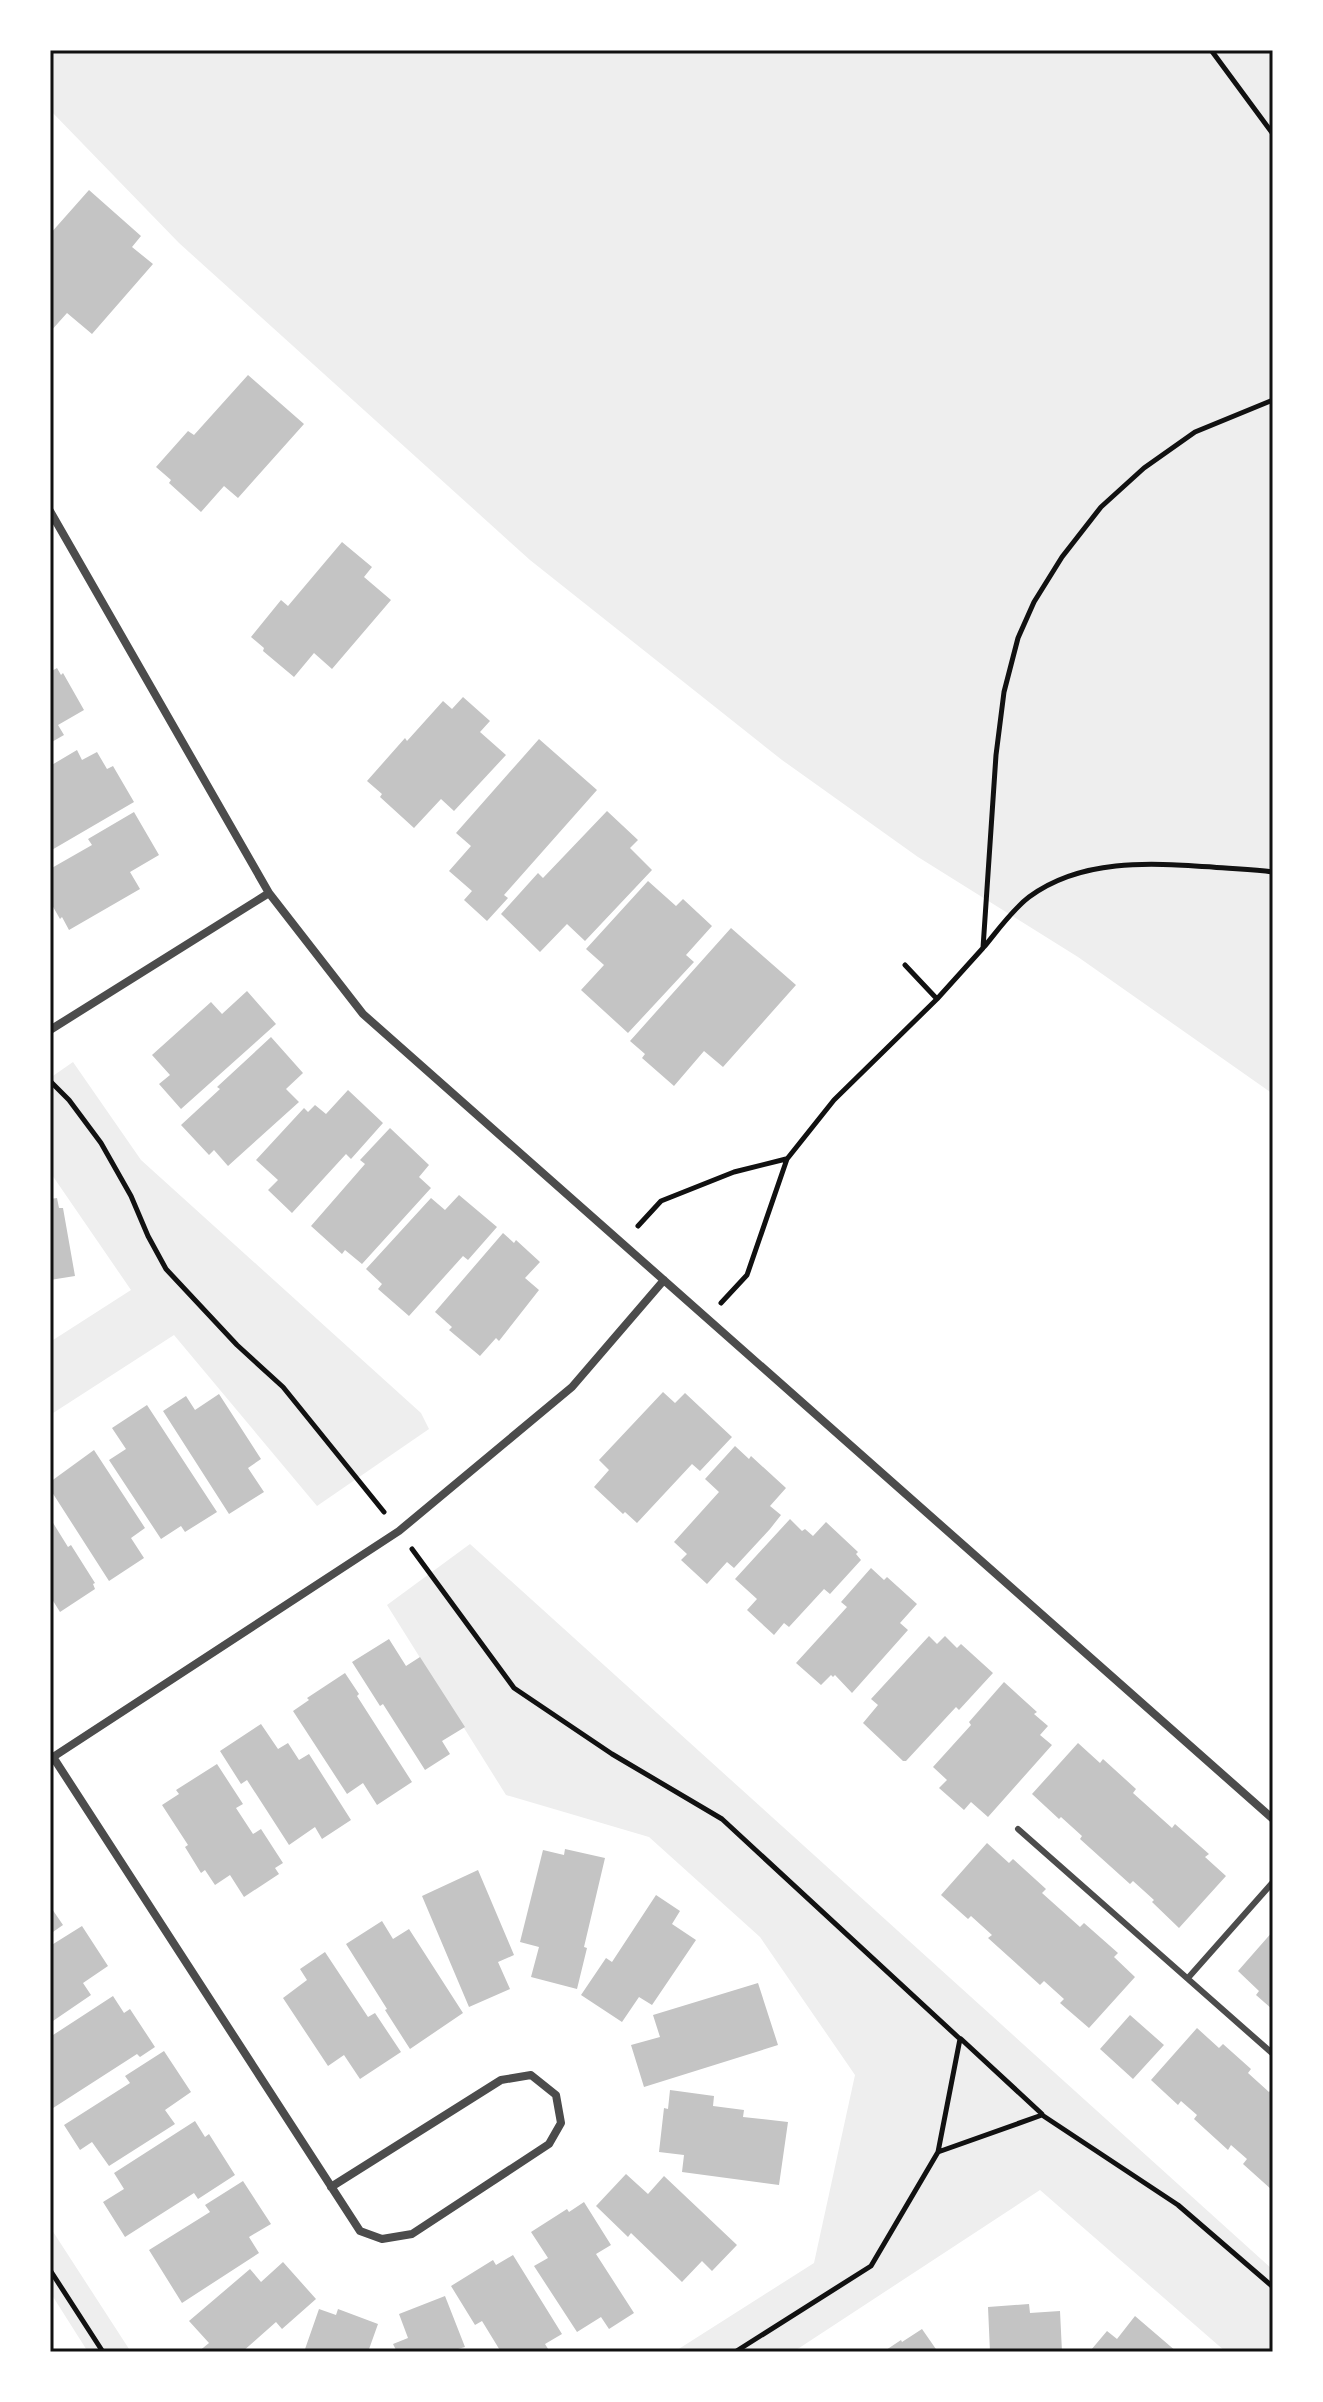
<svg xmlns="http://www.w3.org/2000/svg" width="1323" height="2402" font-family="Signika,sans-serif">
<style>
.green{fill:#eee}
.building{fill:#c4c4c4}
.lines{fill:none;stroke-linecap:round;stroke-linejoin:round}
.path{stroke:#111;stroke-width:5}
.service{stroke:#4c4c4c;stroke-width:6}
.minor{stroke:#4c4c4c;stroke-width:8}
.neatline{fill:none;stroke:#111;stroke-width:3}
</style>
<rect width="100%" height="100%" fill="#fff"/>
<path class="green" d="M50 50H1273V1094L1078 957 918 857 782 760 530 560 179 243 50 110Z
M73 1062 141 1160 421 1413 429 1429 317 1506 174 1335 50 1415V1342L131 1290 50 1172V1078Z
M470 1544 1273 2270V2352H1226L1040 2190 793 2352H674L814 2263 855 2075 760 1937 649 1837 506 1795 387 1605Z
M50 2227 131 2352H88L50 2292Z"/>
<path class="building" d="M89 190 141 236 132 247 153 264 92 334 67 313 50 332V234Z
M248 375 304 424 238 498 224 486 201 512 169 483 171 480 156 467 188 431 194 435Z
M342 542 372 567 364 577 391 600 332 669 314 653 294 677 263 651 264 648 251 637 281 600 288 606Z
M57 668 61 675 63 673 84 710 58 725 64 735 50 743V672Z
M463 697 490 721 480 732 506 755 454 811 441 799 414 828 380 797 382 794 367 781 405 738 407 741 443 701 452 709Z
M539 739 597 790 504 895 508 898 487 921 464 900 472 891 449 871 471 846 456 833Z
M77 750 82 760 97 752 107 769 113 766 134 802 50 851V766Z
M607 811 638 840 630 848 652 870 585 941 567 924 540 952 501 914 538 873 543 878Z
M134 812 159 855 130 872 140 889 69 930 62 917 60 919 52 905 50 906V869L92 845 88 839Z
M648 881 676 906 683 899 712 926 686 955 694 962 628 1033 581 990 604 965 586 949Z
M731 928 796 985 723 1067 704 1051 674 1086 642 1058 645 1054 630 1041Z
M247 991 276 1024 181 1109 159 1084 170 1075 152 1055 211 1002 222 1014Z
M271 1037 303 1073 286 1089 299 1102 228 1166 214 1150 209 1155 181 1125 220 1089 217 1087Z
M348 1090 383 1123 351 1159 346 1154 292 1213 268 1190 278 1180 256 1160 304 1108 308 1112 315 1105 326 1114Z
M390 1128 429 1165 419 1177 431 1188 362 1264 345 1250 342 1254 311 1226 365 1164 360 1160Z
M459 1195 497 1227 468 1260 463 1256 409 1316 378 1289 382 1284 366 1269 431 1198 445 1210Z
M57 1198 59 1208H63L75 1276 50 1280V1199Z
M503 1233 514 1243 516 1240 540 1262 525 1278 539 1290 499 1341 496 1338 480 1356 449 1330 452 1327 435 1312Z
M663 1392 675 1403 685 1393 732 1437 700 1471 692 1464 637 1523 625 1512 623 1514 594 1487 609 1470 599 1460Z
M219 1394 261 1459 248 1468 264 1492 229 1514 163 1411 186 1396 195 1410Z
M147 1405 217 1512 185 1532 181 1526 161 1539 109 1460 126 1449 112 1428Z
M735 1446 749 1459 751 1456 786 1488 770 1506 781 1515 770 1529 734 1568 727 1562 707 1584 681 1560 687 1554 674 1542 719 1492 705 1479Z
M94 1450 145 1528 131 1538 144 1558 109 1581 50 1489V1482Z
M50 1518 68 1547 71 1545 95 1583 93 1584 95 1589 60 1612 50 1596Z
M790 1519 802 1531 805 1529 813 1536 826 1522 858 1552 856 1554 861 1560 830 1594 824 1589 789 1627 784 1623 774 1635 747 1610 757 1599 735 1579Z
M871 1568 884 1580 887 1577 917 1604 900 1623 908 1630 852 1693 835 1675 833 1677 831 1675 821 1685 796 1663 847 1607 841 1602Z
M929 1636 937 1644 945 1636 957 1648 961 1644 993 1673 959 1710 956 1707 906 1761H903L863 1723 878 1705 871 1699Z
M389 1639 406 1666 420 1657 465 1727 442 1741 450 1754 425 1770 383 1704 380 1706 352 1662Z
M345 1673 359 1694 357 1696 412 1782 377 1805 363 1783 347 1794 293 1711 309 1700 307 1698Z
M1004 1682 1037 1712 1034 1714 1048 1726 1040 1735 1052 1745 988 1817 971 1802 964 1810 939 1788 947 1780 933 1767 971 1725 969 1722Z
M261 1724 278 1749 288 1743 299 1760 309 1754 351 1820 322 1839 315 1827 289 1845 247 1780 241 1784 220 1751Z
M1078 1743 1100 1763 1103 1759 1136 1789 1133 1793 1172 1828 1175 1824 1209 1854 1205 1857 1226 1876 1179 1928 1152 1902 1154 1900 1133 1881 1130 1884 1080 1839 1082 1836 1061 1817 1059 1819 1032 1794Z
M217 1764 243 1804 236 1808 253 1834 261 1829 283 1863 275 1868 279 1874 244 1897 230 1875 215 1885 205 1870 201 1873 185 1847 188 1845 162 1805 179 1794 176 1790Z
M987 1843 1009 1863 1013 1859 1046 1889 1042 1893 1080 1927 1084 1923 1118 1953 1114 1957 1135 1977 1089 2028 1060 2003 1064 1999 1044 1981 1040 1985 988 1938 992 1935 971 1916 968 1919 941 1895Z
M565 1849 605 1858 584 1947 587 1948 577 1989 531 1977 539 1947 520 1942 543 1850 564 1855Z
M478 1870 514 1955 498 1962 510 1989 469 2007 422 1896Z
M656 1895 680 1911 672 1924 696 1940 652 2005 639 1997 622 2022 581 1995 606 1958 612 1962Z
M50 1906 63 1925 50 1934Z
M382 1921 393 1939 409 1929 463 2013 410 2049 385 2010 387 2009 346 1944Z
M82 1926 108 1966 83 1983 91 1995 50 2023V1946Z
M1273 1931V2010L1256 1995 1259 1991 1238 1971Z
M325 1952 368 2017 375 2013 401 2052 360 2079 344 2055 328 2066 283 1998 307 1980 300 1969Z
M758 1983 778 2045 644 2087 631 2045 660 2037 653 2015Z
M113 1996 124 2013 130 2009 155 2047 140 2057 137 2054 50 2110V2037Z
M1130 2015 1164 2045 1133 2079 1100 2049Z
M1197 2028 1219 2048 1223 2044 1251 2069 1248 2073 1269 2092 1273 2088 1272 2190 1243 2164 1247 2159 1231 2145 1228 2150 1194 2119 1197 2115 1181 2101 1178 2105 1151 2080Z
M164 2051 191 2092 165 2110 175 2124 109 2166 92 2142 80 2150 64 2125 130 2083 125 2076Z
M670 2090 714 2096 713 2106 744 2110 743 2117 788 2122 779 2185 682 2172 684 2155 659 2152 664 2108 668 2109Z
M195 2121 205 2137 209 2134 235 2175 198 2199 194 2193 125 2237 103 2202 124 2189 114 2173Z
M626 2174 648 2194 664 2176 737 2245 712 2271 702 2261 682 2282 631 2233 628 2237 596 2206Z
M243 2181 271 2224 249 2237 259 2253 182 2303 149 2250 210 2212 205 2205Z
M584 2202 611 2245 596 2254 634 2313 609 2329 601 2317 577 2332 534 2266 548 2258 531 2232 567 2209 569 2212Z
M513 2255 562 2334 545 2344 550 2352H501L482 2321 475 2325 451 2286 493 2260 496 2265Z
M283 2262 316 2299 282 2329 276 2322 242 2352H198L209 2343 189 2321 250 2269 261 2282Z
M445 2296 465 2347 458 2349 459 2352H397L393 2344 408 2338 399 2314Z
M1029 2304 1030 2313 1060 2311 1062 2352H990L988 2307Z
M319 2309 336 2315 338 2309 378 2324 368 2352H304Z
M1135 2316 1177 2352H1094L1091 2350 1107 2331 1117 2339Z
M922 2329 938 2352H883L901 2340 902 2342Z"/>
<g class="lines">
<path class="path" d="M1211 50 1273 134
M984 947C998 930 1012 910 1029 897 1082 858 1150 863 1212 867 1232 869 1253 869 1273 872
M905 965 937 999
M50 1081 69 1100 101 1143 131 1196 148 1236 166 1269 237 1345 283 1387 384 1512
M638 1226 661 1201 734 1172 786 1159
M721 1303 747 1275 787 1159 834 1100 937 999 983 948 996 755 1004 692 1018 638 1034 602 1062 557 1101 507 1144 468 1195 432 1273 400
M412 1549 514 1688 612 1754 722 1819 960 2039 938 2152 871 2266 735 2352
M961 2039 1042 2114
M938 2152 1042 2115 1178 2205 1273 2287
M50 2270 103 2352"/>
<path class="service" d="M1018 1829 1273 2054
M1188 1978 1273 1882"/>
<path class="minor" d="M50 511 269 893 363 1014 1273 1819
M50 1030 269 893
M53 1757 360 2231 382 2239 412 2234 549 2144 561 2123 556 2095 531 2075 501 2080 331 2187
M50 1759 399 1531 572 1387 664 1280"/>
</g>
<rect width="1323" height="2402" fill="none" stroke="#ffffff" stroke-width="104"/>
<rect x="52" y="52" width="1219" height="2298" class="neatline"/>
</svg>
